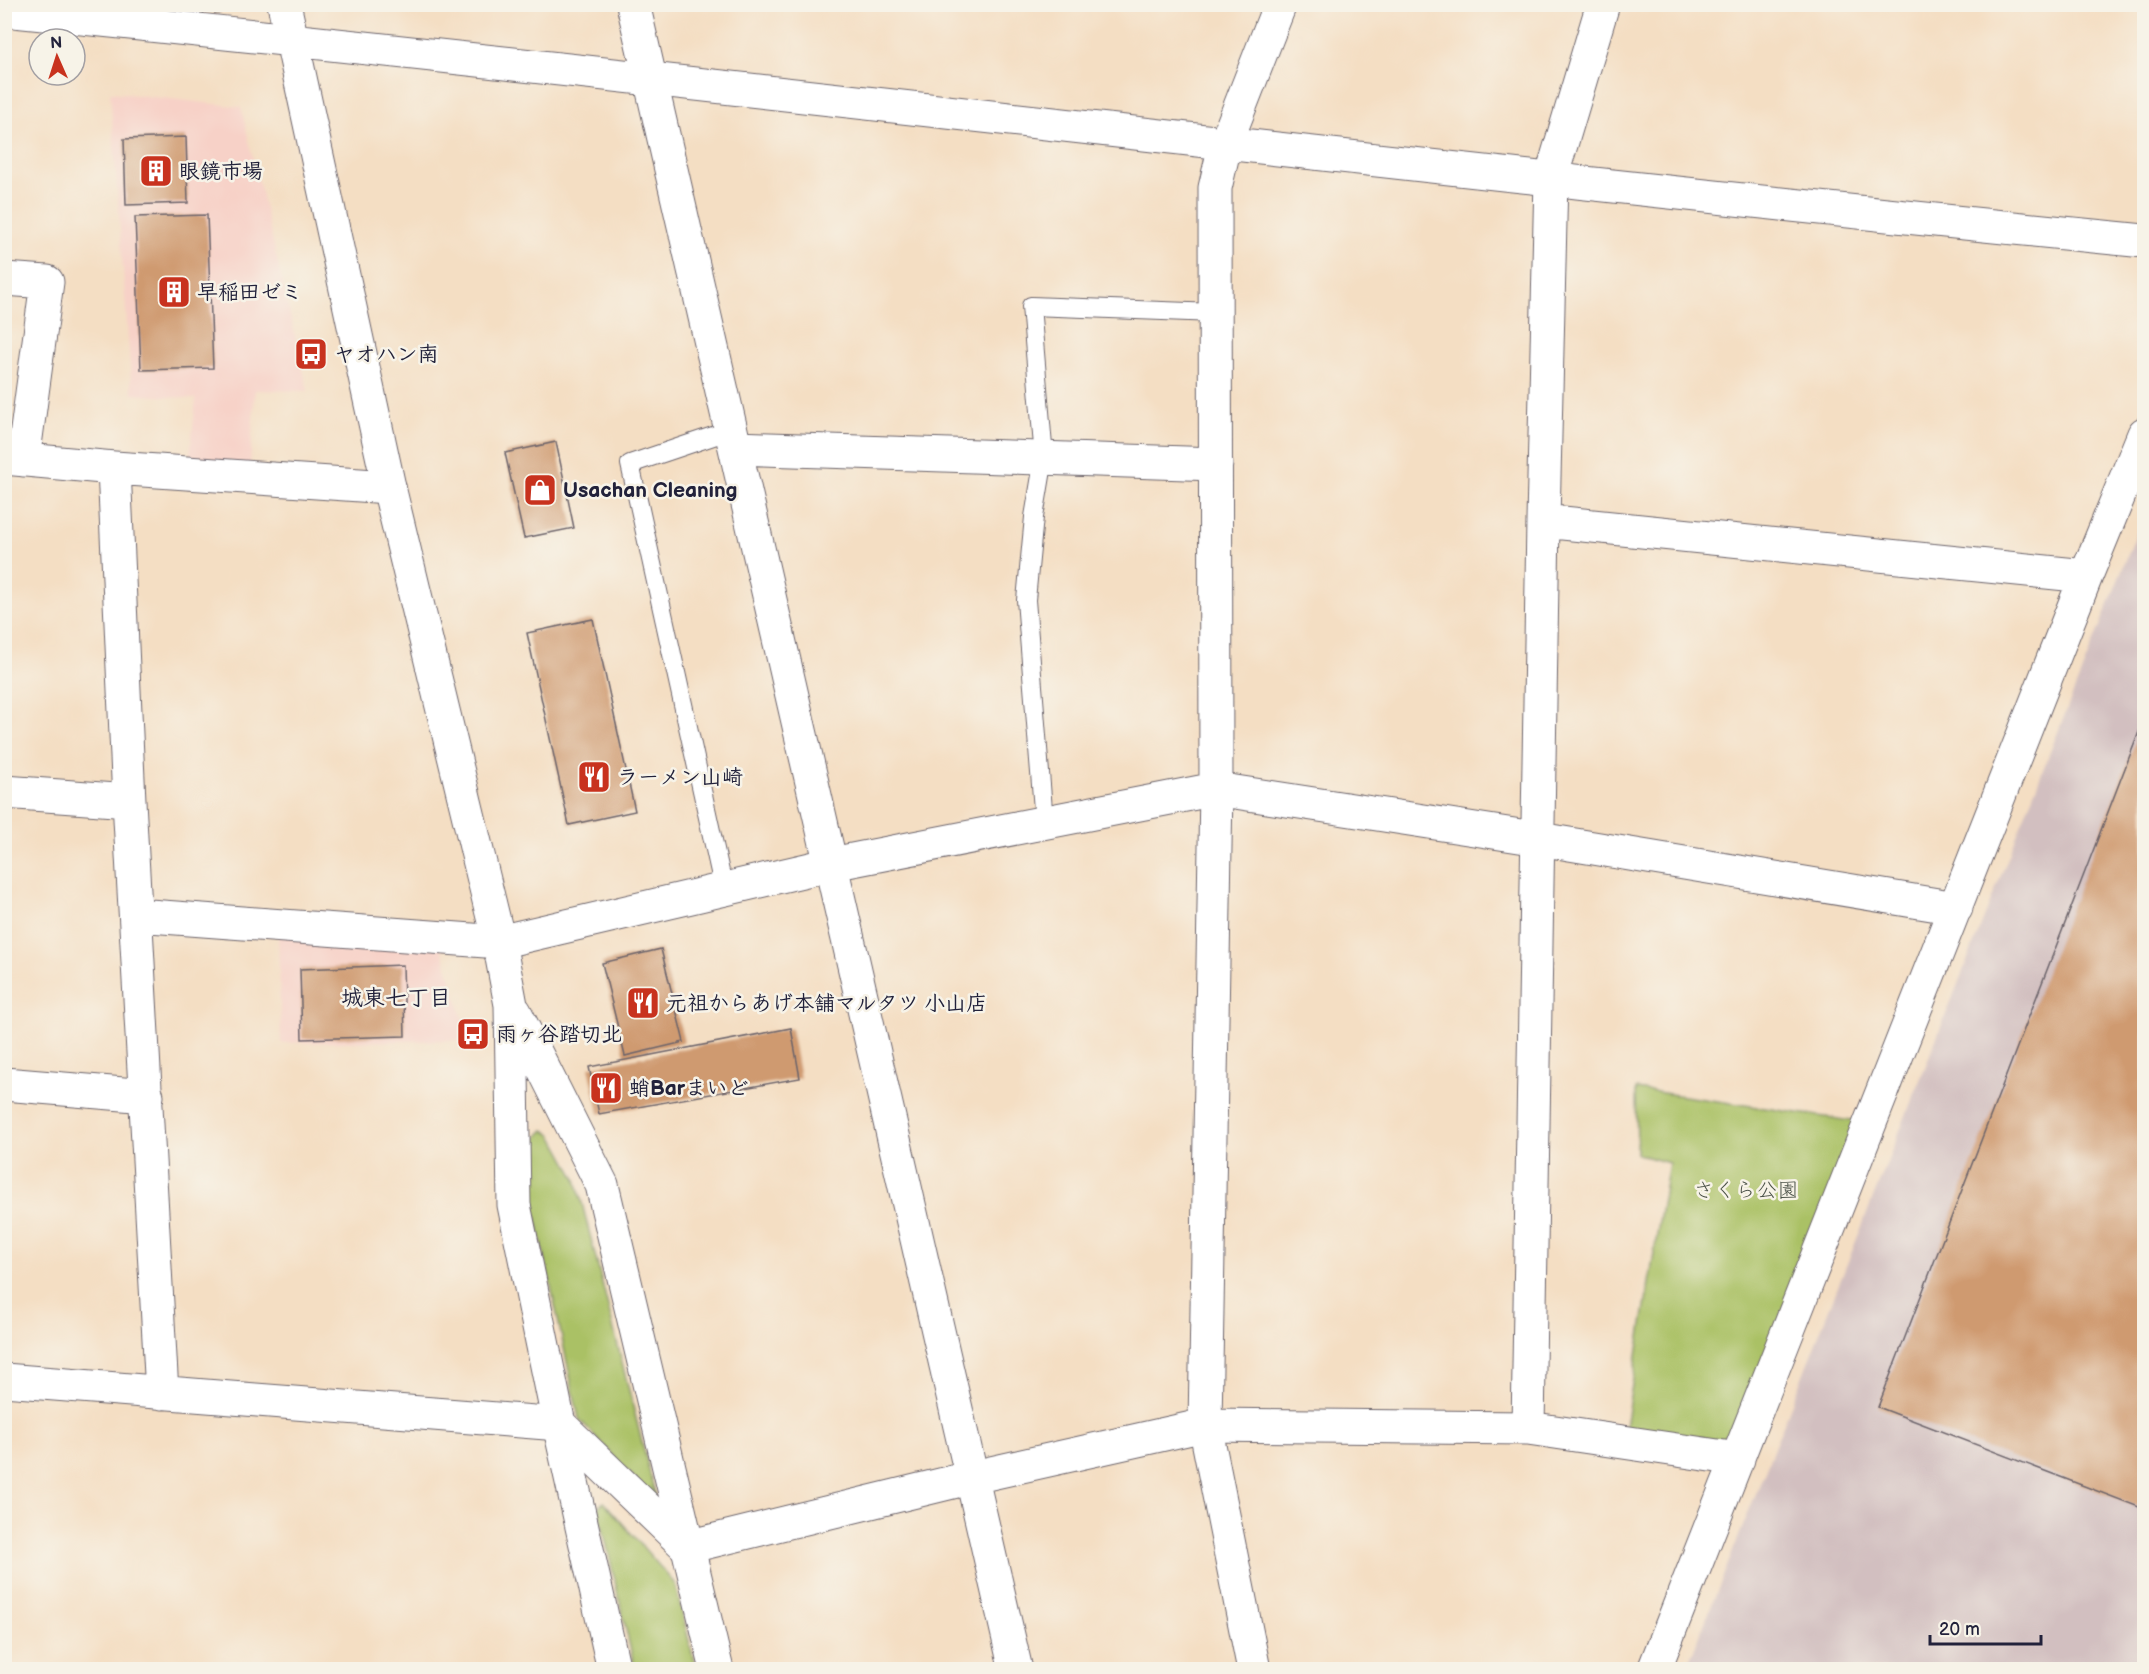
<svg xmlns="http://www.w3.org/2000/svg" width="2149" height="1674" font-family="'Balsamiq Sans','Klee One',sans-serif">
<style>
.built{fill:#f7d1c7}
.industrial{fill:#d2bfc0}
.green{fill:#aac165;stroke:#667250;stroke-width:1.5}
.building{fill:#cf9a70}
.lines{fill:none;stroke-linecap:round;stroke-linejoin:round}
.lane-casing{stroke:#6c646b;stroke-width:20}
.street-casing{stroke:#6c646b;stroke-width:35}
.secondary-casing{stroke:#6c646b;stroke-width:35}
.lane{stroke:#fff;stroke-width:18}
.street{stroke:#fff;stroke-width:33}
.secondary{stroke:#fff;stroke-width:33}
.labels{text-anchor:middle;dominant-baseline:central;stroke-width:5;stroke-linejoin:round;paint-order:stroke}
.poi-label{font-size:21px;font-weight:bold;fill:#22223b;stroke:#f7f3e8;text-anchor:start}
.park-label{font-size:21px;fill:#4b5248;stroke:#f7f3e8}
.neighbourhood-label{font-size:22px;font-weight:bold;fill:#22223b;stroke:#f7f3e8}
</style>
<rect width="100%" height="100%" fill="#f7f3e8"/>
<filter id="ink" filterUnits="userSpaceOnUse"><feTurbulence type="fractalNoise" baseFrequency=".0167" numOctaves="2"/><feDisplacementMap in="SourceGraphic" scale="12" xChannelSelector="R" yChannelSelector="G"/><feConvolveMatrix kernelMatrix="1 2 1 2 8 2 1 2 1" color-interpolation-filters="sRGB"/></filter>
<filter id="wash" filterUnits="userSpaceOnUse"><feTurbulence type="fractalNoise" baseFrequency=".008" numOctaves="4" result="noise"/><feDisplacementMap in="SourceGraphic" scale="24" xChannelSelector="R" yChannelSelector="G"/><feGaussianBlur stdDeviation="1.35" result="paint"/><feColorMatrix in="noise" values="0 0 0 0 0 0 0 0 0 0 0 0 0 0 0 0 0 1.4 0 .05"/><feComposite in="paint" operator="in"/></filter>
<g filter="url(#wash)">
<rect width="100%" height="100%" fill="#f4dec3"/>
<path class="built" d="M110 92 241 107 308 391 255 390 250 466 189 463 196 399 132 394Z
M278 931 441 946 469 1040 281 1043Z"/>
<path class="industrial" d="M2144 514V1669L1686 1670 2119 578Z"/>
<path class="green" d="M1636 1089 1859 1122 1732 1452 1624 1433 1669 1163 1637 1154Z
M544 1130 552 1135 576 1179 657 1502 579 1419 530 1187 538 1136Z
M604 1502 675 1584 696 1669H635L598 1507Z"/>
<g id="blocks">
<path class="building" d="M186 137 188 203 126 205 124 139Z
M207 215 213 368 141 370 135 217Z
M556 442 574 528 524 538 505 453Z
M593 619 635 811 569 825 527 633Z
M2144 719V1509L1878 1407Z
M661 949 684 1042 625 1056 602 963Z
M403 965 405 1036 302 1039 300 969Z
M791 1028 800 1078 599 1114 589 1067Z"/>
</g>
</g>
<g filter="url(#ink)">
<use href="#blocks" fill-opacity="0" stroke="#6c646b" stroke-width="1.5"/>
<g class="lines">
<g class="lane-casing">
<path id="lane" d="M1044 822 1026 600 1034 517 1044 458 1031 306 1215 313
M724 890 630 464 731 430"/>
</g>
<g class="street-casing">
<path id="street" d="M633 4 1016 1670
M1225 145 1215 188 1216 789 1205 1425 1254 1670
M4 279 47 282 23 460
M736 448 1216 464
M4 458 114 468 389 487
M114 468 129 801 162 1393
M1543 521 2086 576
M4 792 129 801
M136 915 499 942 832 864 1216 789 1539 839 1956 908
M4 1084 147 1096
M4 1380 559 1424 687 1547 973 1477 1205 1425 1528 1428 1738 1459
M1528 1428 1543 521 1551 178 1603 4
M1654 1670 2086 576 2144 434"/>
</g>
<g class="secondary-casing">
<path id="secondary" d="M284 4 389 487 499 942 511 1005 514 1205 559 1424 614 1670
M4 10C718 82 1430 171 2144 241
M1225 145 1280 4
M515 1012 602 1185 717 1670"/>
</g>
<use href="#lane" class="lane"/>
<use href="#street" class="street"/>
<use href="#secondary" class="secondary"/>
</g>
</g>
<defs>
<g id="building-square" transform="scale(1.725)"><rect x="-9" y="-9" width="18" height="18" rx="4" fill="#c8321e" stroke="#f7f3e8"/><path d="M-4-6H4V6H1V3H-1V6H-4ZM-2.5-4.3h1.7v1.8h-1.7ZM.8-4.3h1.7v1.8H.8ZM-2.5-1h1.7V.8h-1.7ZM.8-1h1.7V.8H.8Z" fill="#fff"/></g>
<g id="bus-square" transform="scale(1.725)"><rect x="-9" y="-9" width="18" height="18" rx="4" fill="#c8321e" stroke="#f7f3e8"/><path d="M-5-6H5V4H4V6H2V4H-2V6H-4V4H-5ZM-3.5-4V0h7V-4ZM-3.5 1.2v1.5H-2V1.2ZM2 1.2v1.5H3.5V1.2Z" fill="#fff"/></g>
<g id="shop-square" transform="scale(1.725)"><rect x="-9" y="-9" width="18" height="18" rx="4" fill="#c8321e" stroke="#f7f3e8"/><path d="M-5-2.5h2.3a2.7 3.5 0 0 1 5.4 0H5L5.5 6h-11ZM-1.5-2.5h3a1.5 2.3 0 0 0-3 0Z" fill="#fff"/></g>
<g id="restaurant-square" transform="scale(1.725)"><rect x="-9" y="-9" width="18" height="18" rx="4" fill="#c8321e" stroke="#f7f3e8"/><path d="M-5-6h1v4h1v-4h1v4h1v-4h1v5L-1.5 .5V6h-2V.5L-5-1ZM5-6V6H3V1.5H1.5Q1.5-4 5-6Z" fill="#fff"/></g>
</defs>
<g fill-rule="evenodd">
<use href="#building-square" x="156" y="171"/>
<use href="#building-square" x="174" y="292"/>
<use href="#bus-square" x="311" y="354"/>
<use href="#shop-square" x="540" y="490"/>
<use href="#restaurant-square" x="594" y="777"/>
<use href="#restaurant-square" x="643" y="1003"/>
<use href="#bus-square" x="473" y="1034"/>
<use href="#restaurant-square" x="606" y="1088"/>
</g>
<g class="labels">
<g class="poi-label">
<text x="179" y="171">眼鏡市場</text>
<text x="197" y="292">早稲田ゼミ</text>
<text x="334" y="354">ヤオハン南</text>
<text x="563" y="490">Usachan Cleaning</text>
<text x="617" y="777">ラーメン山崎</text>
<text x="666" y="1003">元祖からあげ本舗マルタツ 小山店</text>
<text x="496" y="1034">雨ヶ谷踏切北</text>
<text x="629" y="1088">蛸Barまいど</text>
</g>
<g class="park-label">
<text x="1746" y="1190">さくら公園</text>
</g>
<g class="neighbourhood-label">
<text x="396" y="998">城東七丁目</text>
</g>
</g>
<rect width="2149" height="1674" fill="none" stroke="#f7f3e8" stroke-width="24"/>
<g transform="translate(57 57) rotate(357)"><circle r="28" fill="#f7f3e8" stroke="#a29fa3" stroke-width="1.5"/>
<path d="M0-4.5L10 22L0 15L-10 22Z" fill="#c8321e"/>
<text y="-9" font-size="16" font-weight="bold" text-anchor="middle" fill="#22223b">N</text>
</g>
<path d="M1930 1635v9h111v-9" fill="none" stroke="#22223b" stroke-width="3"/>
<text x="1939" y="1635" font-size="18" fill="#22223b" stroke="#f7f3e8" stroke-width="4.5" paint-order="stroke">20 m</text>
</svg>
